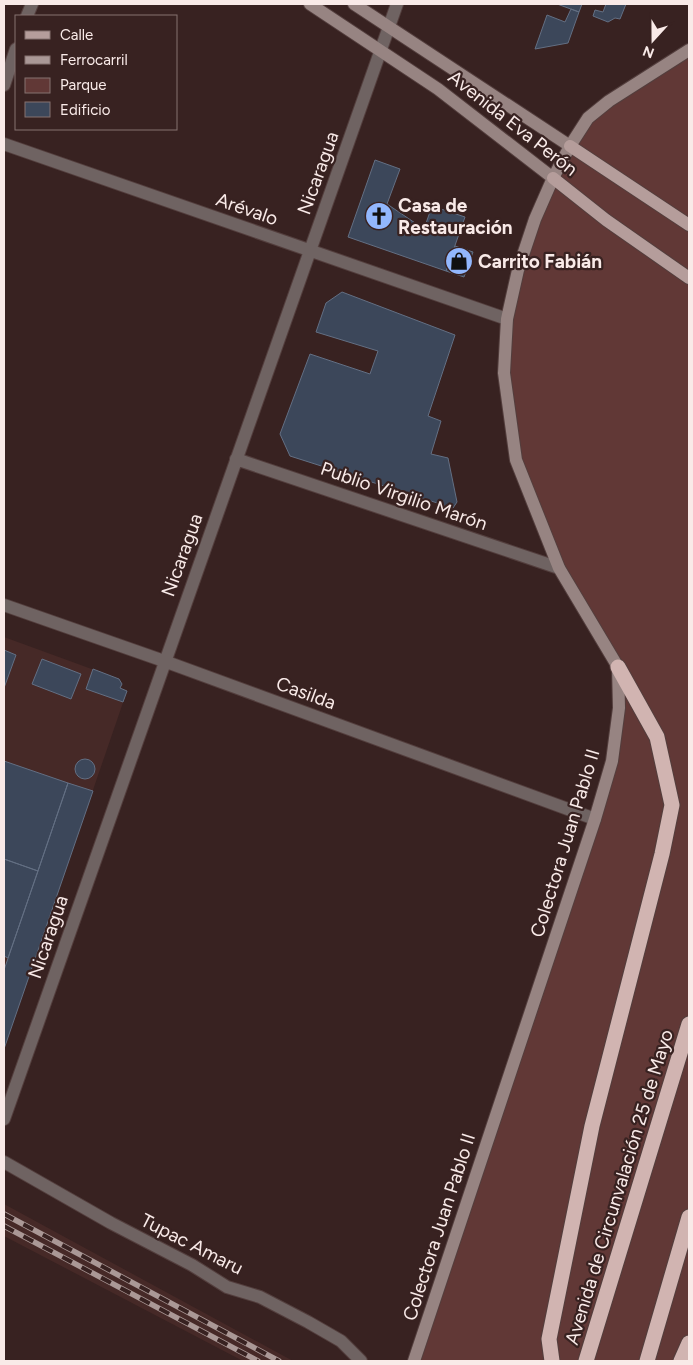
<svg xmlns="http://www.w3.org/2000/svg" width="693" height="1365" font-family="Figtree,sans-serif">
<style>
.built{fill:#462927}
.green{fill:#613836}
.building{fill:#3c475a;stroke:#636f83}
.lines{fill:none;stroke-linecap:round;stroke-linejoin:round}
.street-casing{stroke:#533e3d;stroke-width:14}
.secondary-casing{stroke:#533e3d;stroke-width:14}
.primary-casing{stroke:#533e3d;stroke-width:14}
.highway-casing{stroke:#533e3d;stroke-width:17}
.street{stroke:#6f6362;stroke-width:12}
.secondary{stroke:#978482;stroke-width:12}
.primary{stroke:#b59d9b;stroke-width:12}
.highway{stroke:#d1b4b1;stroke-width:15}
.rail-casing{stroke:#aa9896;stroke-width:5.5}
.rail{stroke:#382221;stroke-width:4;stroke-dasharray:11;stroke-linecap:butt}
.labels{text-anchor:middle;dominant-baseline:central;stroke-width:4.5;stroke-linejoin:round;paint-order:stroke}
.street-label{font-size:19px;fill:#f9eae8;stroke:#382221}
.poi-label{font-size:19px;font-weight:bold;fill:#f9eae8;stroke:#382221;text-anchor:start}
</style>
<rect width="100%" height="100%" fill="#382221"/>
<path class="built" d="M4 637 119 679 122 684 120 688 127 691 4 1049Z
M4 1204 164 1291 293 1361H243L4 1236Z"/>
<path class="green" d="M689 50V1361H414L612 761 618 667 559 568 516 460 507 319 535 219 588 118Z"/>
<path class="building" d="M557 4H582L579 12Z
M606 4H626L620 19 615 18 608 22 593 16 595 10 603 12Z
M571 9 579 12 568 43 535 49 547 15 565 22Z
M375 160 400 169 387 204 424 229 432 206 465 217 446 271 348 237Z
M455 246 473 252 464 277 446 271Z
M342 292 455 335 428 416 441 421 431 454 448 458 457 502 453 508 290 456 280 434 310 354 370 374 378 351 316 332 326 303Z
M4 650 16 655 4 688Z
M42 659 81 674 71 699 32 684Z
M93 669 119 679 122 684 120 688 127 691 123 702 86 689Z
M75 769a10 10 0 1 1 20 0a10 10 0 1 1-20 0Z
M4 761 68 783 38 871 4 859Z
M68 783 93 791 4 1049V970Z
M4 859 38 871 8 958 4 956Z"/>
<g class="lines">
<g class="street-casing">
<path id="street" d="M27 16 32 4
M4 85 16 49
M4 144 507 319
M236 459 559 568
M4 605 164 661 595 819
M4 1119 397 4
M4 1162 111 1223 192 1265 227 1287 260 1297 308 1322 341 1341 361 1361"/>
</g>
<g class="secondary-casing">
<path id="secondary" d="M310 4 438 89 553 178
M354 4 570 146
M414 1361 595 819 612 761 619 708 618 667 559 568 516 460 504 373 507 319 518 270 535 219 553 178 570 146 588 118 609 101 689 50"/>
</g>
<g class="primary-casing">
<path id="primary" d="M570 146 689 225
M553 178 606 220 689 278"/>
</g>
<g class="highway-casing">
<path id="highway" d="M552 1361 549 1339 592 1126 662 854 672 805 657 737 618 667
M586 1361 689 1024
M647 1361 689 1217
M681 1361 689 1343"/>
</g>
<use href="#street" class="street"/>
<use href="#secondary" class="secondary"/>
<use href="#primary" class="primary"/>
<use href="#highway" class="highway"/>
<g class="rail-casing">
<path id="rail" d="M4 1214 279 1361
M4 1226 258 1361"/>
</g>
<use href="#rail" class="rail"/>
</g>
<defs>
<g id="church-disc" transform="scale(1.4375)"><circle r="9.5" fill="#92b7fd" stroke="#382221"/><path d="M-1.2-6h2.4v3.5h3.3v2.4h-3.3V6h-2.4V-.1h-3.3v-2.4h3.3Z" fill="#111"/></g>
<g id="shop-disc" transform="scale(1.4375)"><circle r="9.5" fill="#92b7fd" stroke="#382221"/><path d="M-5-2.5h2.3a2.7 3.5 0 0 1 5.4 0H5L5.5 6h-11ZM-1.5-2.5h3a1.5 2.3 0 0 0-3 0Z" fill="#111"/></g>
</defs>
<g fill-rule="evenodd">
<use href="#church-disc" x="379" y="216"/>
<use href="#shop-disc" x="459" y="261"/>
</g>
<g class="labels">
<g class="street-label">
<text transform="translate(513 123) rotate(38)">Avenida Eva Perón</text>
<text transform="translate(318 173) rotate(-70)">Nicaragua</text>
<text transform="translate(247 209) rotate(19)">Arévalo</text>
<text transform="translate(404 496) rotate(19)">Publio Virgilio Marón</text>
<text transform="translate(182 555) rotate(-70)">Nicaragua</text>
<text transform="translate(306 693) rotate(20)">Casilda</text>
<text transform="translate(565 843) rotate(-73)">Colectora Juan Pablo II</text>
<text transform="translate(48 937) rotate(-71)">Nicaragua</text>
<text transform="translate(619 1187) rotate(-73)">Avenida de Circunvalación 25 de Mayo</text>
<text transform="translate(439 1227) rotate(-72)">Colectora Juan Pablo II</text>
<text transform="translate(192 1244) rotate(27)">Tupac Amaru</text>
</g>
<g class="poi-label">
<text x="398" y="205">Casa de<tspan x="398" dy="22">Restauración</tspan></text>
<text x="478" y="261">Carrito Fabián</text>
</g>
</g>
<rect width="693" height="1365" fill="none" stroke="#f9eae8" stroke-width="10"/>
<rect x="15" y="15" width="162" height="115" fill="#382221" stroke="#857271"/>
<rect x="25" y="31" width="25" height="8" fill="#b59d9b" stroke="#857271"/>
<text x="60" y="40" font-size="15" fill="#f9eae8">Calle</text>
<rect x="25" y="56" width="25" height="8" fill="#aa9896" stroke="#857271"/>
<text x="60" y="65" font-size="15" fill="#f9eae8">Ferrocarril</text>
<rect x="25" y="78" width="25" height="15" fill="#613836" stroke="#857271"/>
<text x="60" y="90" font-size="15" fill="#f9eae8">Parque</text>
<rect x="25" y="102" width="25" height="15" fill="#3c475a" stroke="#857271"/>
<text x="60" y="115" font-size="15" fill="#f9eae8">Edificio</text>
<g transform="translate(653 40) rotate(201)" stroke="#382221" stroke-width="4" paint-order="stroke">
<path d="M0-4L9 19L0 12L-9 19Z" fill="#f9eae8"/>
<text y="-8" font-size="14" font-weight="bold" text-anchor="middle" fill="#f9eae8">N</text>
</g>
</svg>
